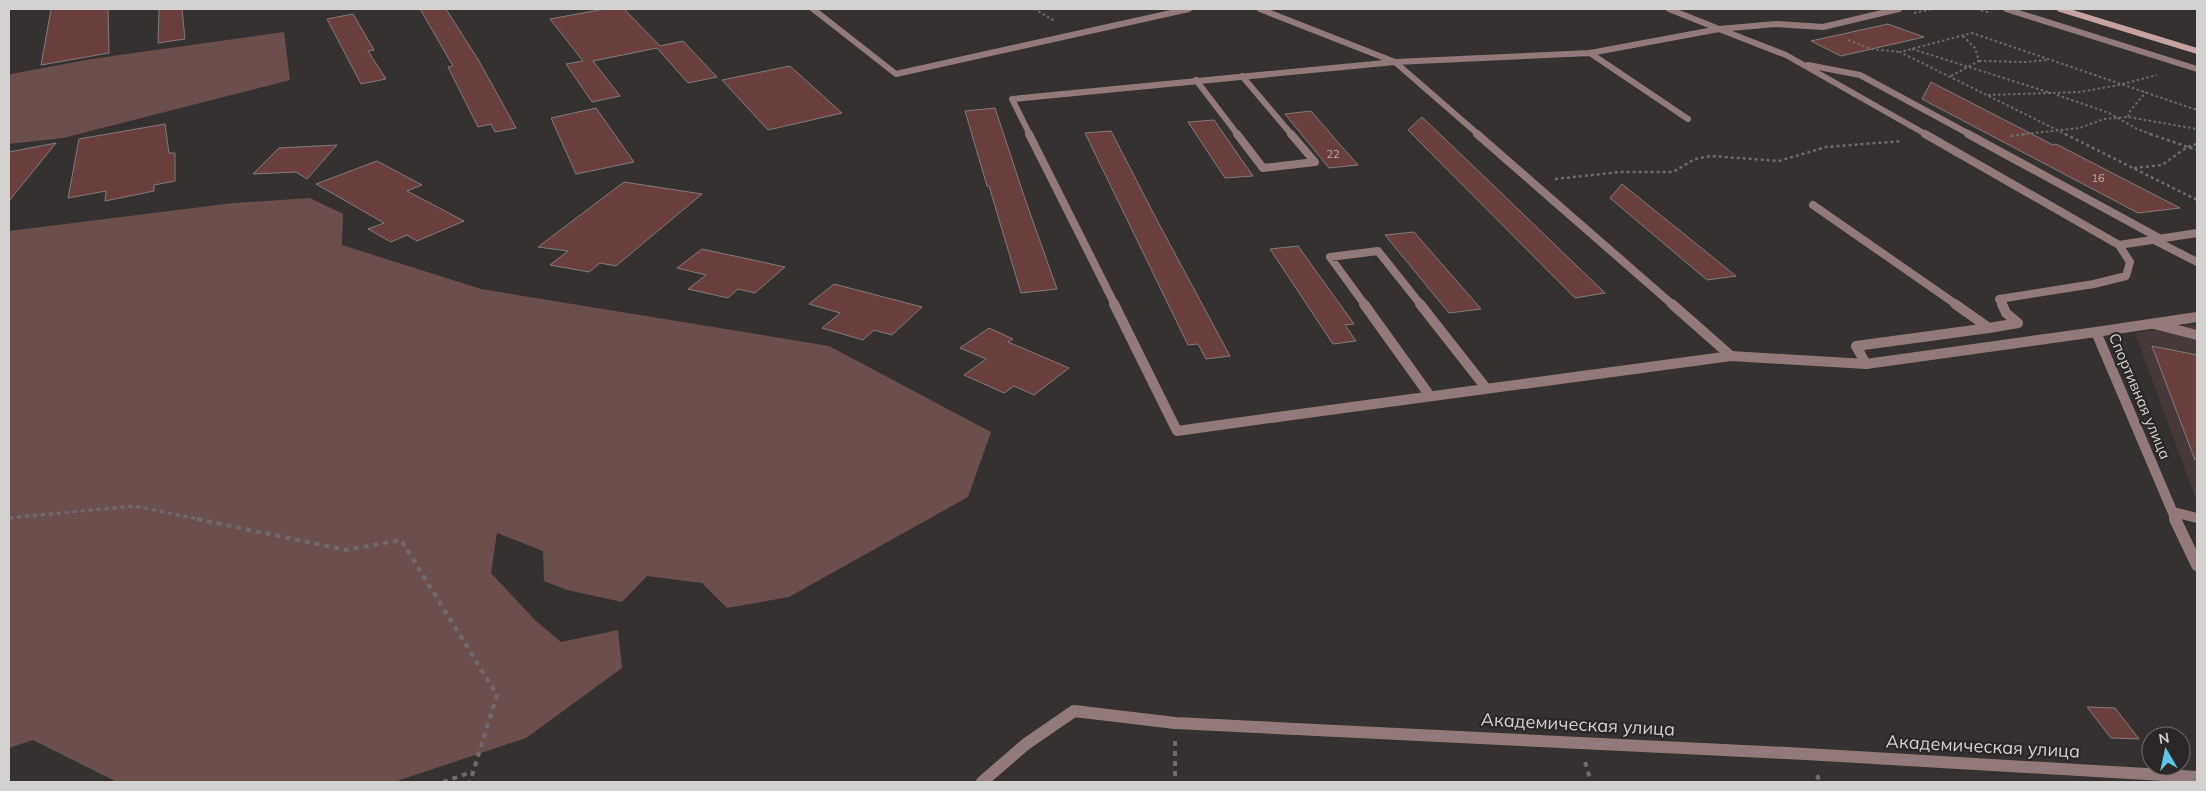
<svg xmlns="http://www.w3.org/2000/svg" width="2206" height="791" font-family="Mulish,sans-serif">
<style>
.built{fill:#453a39}
.green{fill:#6a4f4d}
.building{fill:#6a3e3c;stroke:#807c7b}
.lines{fill:none;stroke-linecap:round;stroke-linejoin:round}
.path-far3{stroke:#6f6b6b;stroke-width:2;stroke-dasharray:2.5 2.5;stroke-linecap:butt}
.path-far2{stroke:#6f6b6b;stroke-width:2.5;stroke-dasharray:3 3;stroke-linecap:butt}
.path-far1{stroke:#6f6b6b;stroke-width:3;stroke-dasharray:4 4;stroke-linecap:butt}
.path{stroke:#6f6b6b;stroke-width:4;stroke-dasharray:5 5;stroke-linecap:butt}
.lane-far2{stroke:#917a79;stroke-width:6}
.lane-far1{stroke:#917a79;stroke-width:8}
.lane{stroke:#917a79;stroke-width:10}
.street-far1{stroke:#917a79;stroke-width:10}
.street{stroke:#917a79;stroke-width:12}
.secondary{stroke:#c6a3a0;stroke-width:6}
.labels{text-anchor:middle;dominant-baseline:central;stroke-width:4.5;stroke-linejoin:round;paint-order:stroke}
.far-number-label{font-size:11px;fill:#baacac}
.street-label{font-size:15px;fill:#d4d1d1;stroke:#2b2727}
.near-street-label{font-size:18px;fill:#d4d1d1;stroke:#2b2727}
</style>
<rect width="100%" height="100%" fill="#353131"/>
<path class="built" d="M2197 324V502L2135 333Z"/>
<path class="green" d="M284 32 290 80 63 138 9 144V76L11 74 91 59Z
M310 198 343 214 342 245 481 289 829 346 991 432 968 497 789 597 727 608 702 583 647 576 622 602 567 590 544 581 543 551 497 533 491 573 536 621 561 642 618 630 622 668 526 738 394 782H117L33 740 9 748V231L233 203Z"/>
<path class="building" d="M51 9H108L109 53 41 65Z
M159 9H182L185 39 158 43Z
M420 9H446L479 61 516 128 495 132 491 124 478 127 448 67 453 66Z
M605 9H624L660 46 683 41 717 77 688 83 657 48 593 61 620 96 592 102 566 64 583 61 550 19Z
M353 14 374 50 368 51 386 79 361 84 327 19Z
M1888 24 1924 37 1841 56 1811 41Z
M790 66 842 113 768 130 722 80Z
M1931 82 2053 145 2056 144 2180 208 2138 213 1922 99Z
M596 108 634 162 576 174 551 118Z
M995 108 1025 199 1057 289 1021 293 989 186H987L965 111Z
M1311 111 1342 147 1358 165 1329 168 1285 114Z
M1422 117 1495 187 1605 293 1575 298 1408 130Z
M1214 120 1253 176 1225 178 1188 122Z
M165 124 169 153H175V181L154 185V191L105 201 106 191 68 198 79 139Z
M1111 131 1159 224 1230 356 1206 359 1198 344 1188 345 1085 133Z
M56 143 9 201V152Z
M337 145 307 179 296 172 253 174 279 148Z
M377 161 422 185 407 191 464 221 417 241 407 235 391 242 368 229 384 223 316 184Z
M624 182 702 194 616 266 600 263 589 272 550 265 568 251 538 247Z
M1622 184 1736 276 1707 280 1610 198Z
M1414 232 1468 294 1481 309 1449 313 1385 235Z
M1298 246 1354 324 1345 325 1356 341 1333 344 1270 249Z
M702 249 785 267 755 293 738 289 728 298 688 289 706 275 677 268Z
M834 284 922 307 892 335 874 330 863 340 822 328 840 313 809 304Z
M989 328 1013 339 1008 342 1069 368 1034 395 1014 386 1004 393 964 375 986 359 960 348Z
M2152 346 2197 355V459L2195 460Z
M2087 707 2115 708 2139 739 2111 738Z"/>
<g class="lines">
<path class="path-far3" d="M1034 9 1055 21
M1976 9 1991 13
M1914 13 1934 9
M1848 40 1871 49 1900 52
M1912 49 2051 93
M1979 61 2026 62 2048 60
M1951 76 1979 61 1975 48 1963 36
M1988 95 2080 92 2119 85 2157 75
M2057 95 2109 113 2135 128 2153 135
M2128 117 2130 111 2146 92
M2016 135 2080 128 2104 119 2128 117 2197 129
M2067 135 1900 52 1972 33 2197 110"/>
<path class="path-far2" d="M2065 134 2197 200
M2150 134 2197 150
M2010 136 2027 134
M2134 168 2162 165 2187 147 2197 144
M1555 179 1620 172H1673L1695 159 1711 156 1779 161 1826 147 1902 141"/>
<path class="path-far1" d="M9 518 134 506 203 520"/>
<path class="path" d="M197 519 346 550 401 540 497 695 470 782
M1175 741V782
M1585 762 1591 782
M1817 775 1820 782
M443 782 472 772"/>
<path class="lane-far2" d="M813 9 896 74 1189 9
M1260 9 1395 62 1479 135
M1669 9 1719 29
M1899 9 1823 27 1776 24 1719 29 1786 55 1927 135
M2006 9 2197 69
M1590 53 1688 119
M1808 65 1860 75 1971 135
M1242 76 1292 135
M1196 80 1238 135
M1030 135 1012 99 1395 62 1590 53 1719 29"/>
<path class="lane-far1" d="M1029 134 1115 305
M1237 134 1263 168 1315 162 1291 134
M1477 134 1673 305
M1925 134 2119 245
M1968 134 2161 239
M1813 205 1957 305
M2154 240 2197 262
M1365 305 1330 257 1378 251 1421 305
M2002 305 1999 299 2094 284 2126 276 2130 262 2119 245 2197 233"/>
<path class="lane" d="M1114 304 1177 431 1285 416
M1364 304 1430 396
M1420 304 1486 388
M1672 304 1731 356
M2154 324 2197 335
M1989 328 2018 323 2006 313 2002 304
M1866 364 1856 346 1989 328 1955 304
M2173 512 2197 518"/>
<path class="street-far1" d="M1285 416 1731 356 1866 364 2096 332
M2176 520 2096 332 2197 317"/>
<path class="street" d="M2175 519 2197 565
M982 782 1026 744 1074 711 1175 723 1806 754 2197 777"/>
<path class="secondary" d="M2060 9 2197 51"/>
</g>
<g class="labels">
<g class="far-number-label">
<text x="1333" y="154">22</text>
<text x="2098" y="178">16</text>
</g>
<g class="street-label">
<text transform="translate(2140 396) rotate(67)">Спортивная улица</text>
</g>
<g class="near-street-label">
<text transform="translate(1578 724) rotate(3)">Академическая улица</text>
<text transform="translate(1983 746) rotate(3)">Академическая улица</text>
</g>
</g>
<rect width="2206" height="791" fill="none" stroke="#d4d1d1" stroke-width="20"/>
<g transform="translate(2166 751) rotate(351)"><circle r="24" fill="#2b2727" stroke="#6f6b6b"/>
<path d="M0-4L9 19L0 12L-9 19Z" fill="#5bc8e7"/>
<text y="-8" font-size="14" font-weight="bold" text-anchor="middle" fill="#d4d1d1">N</text>
</g>
</svg>
